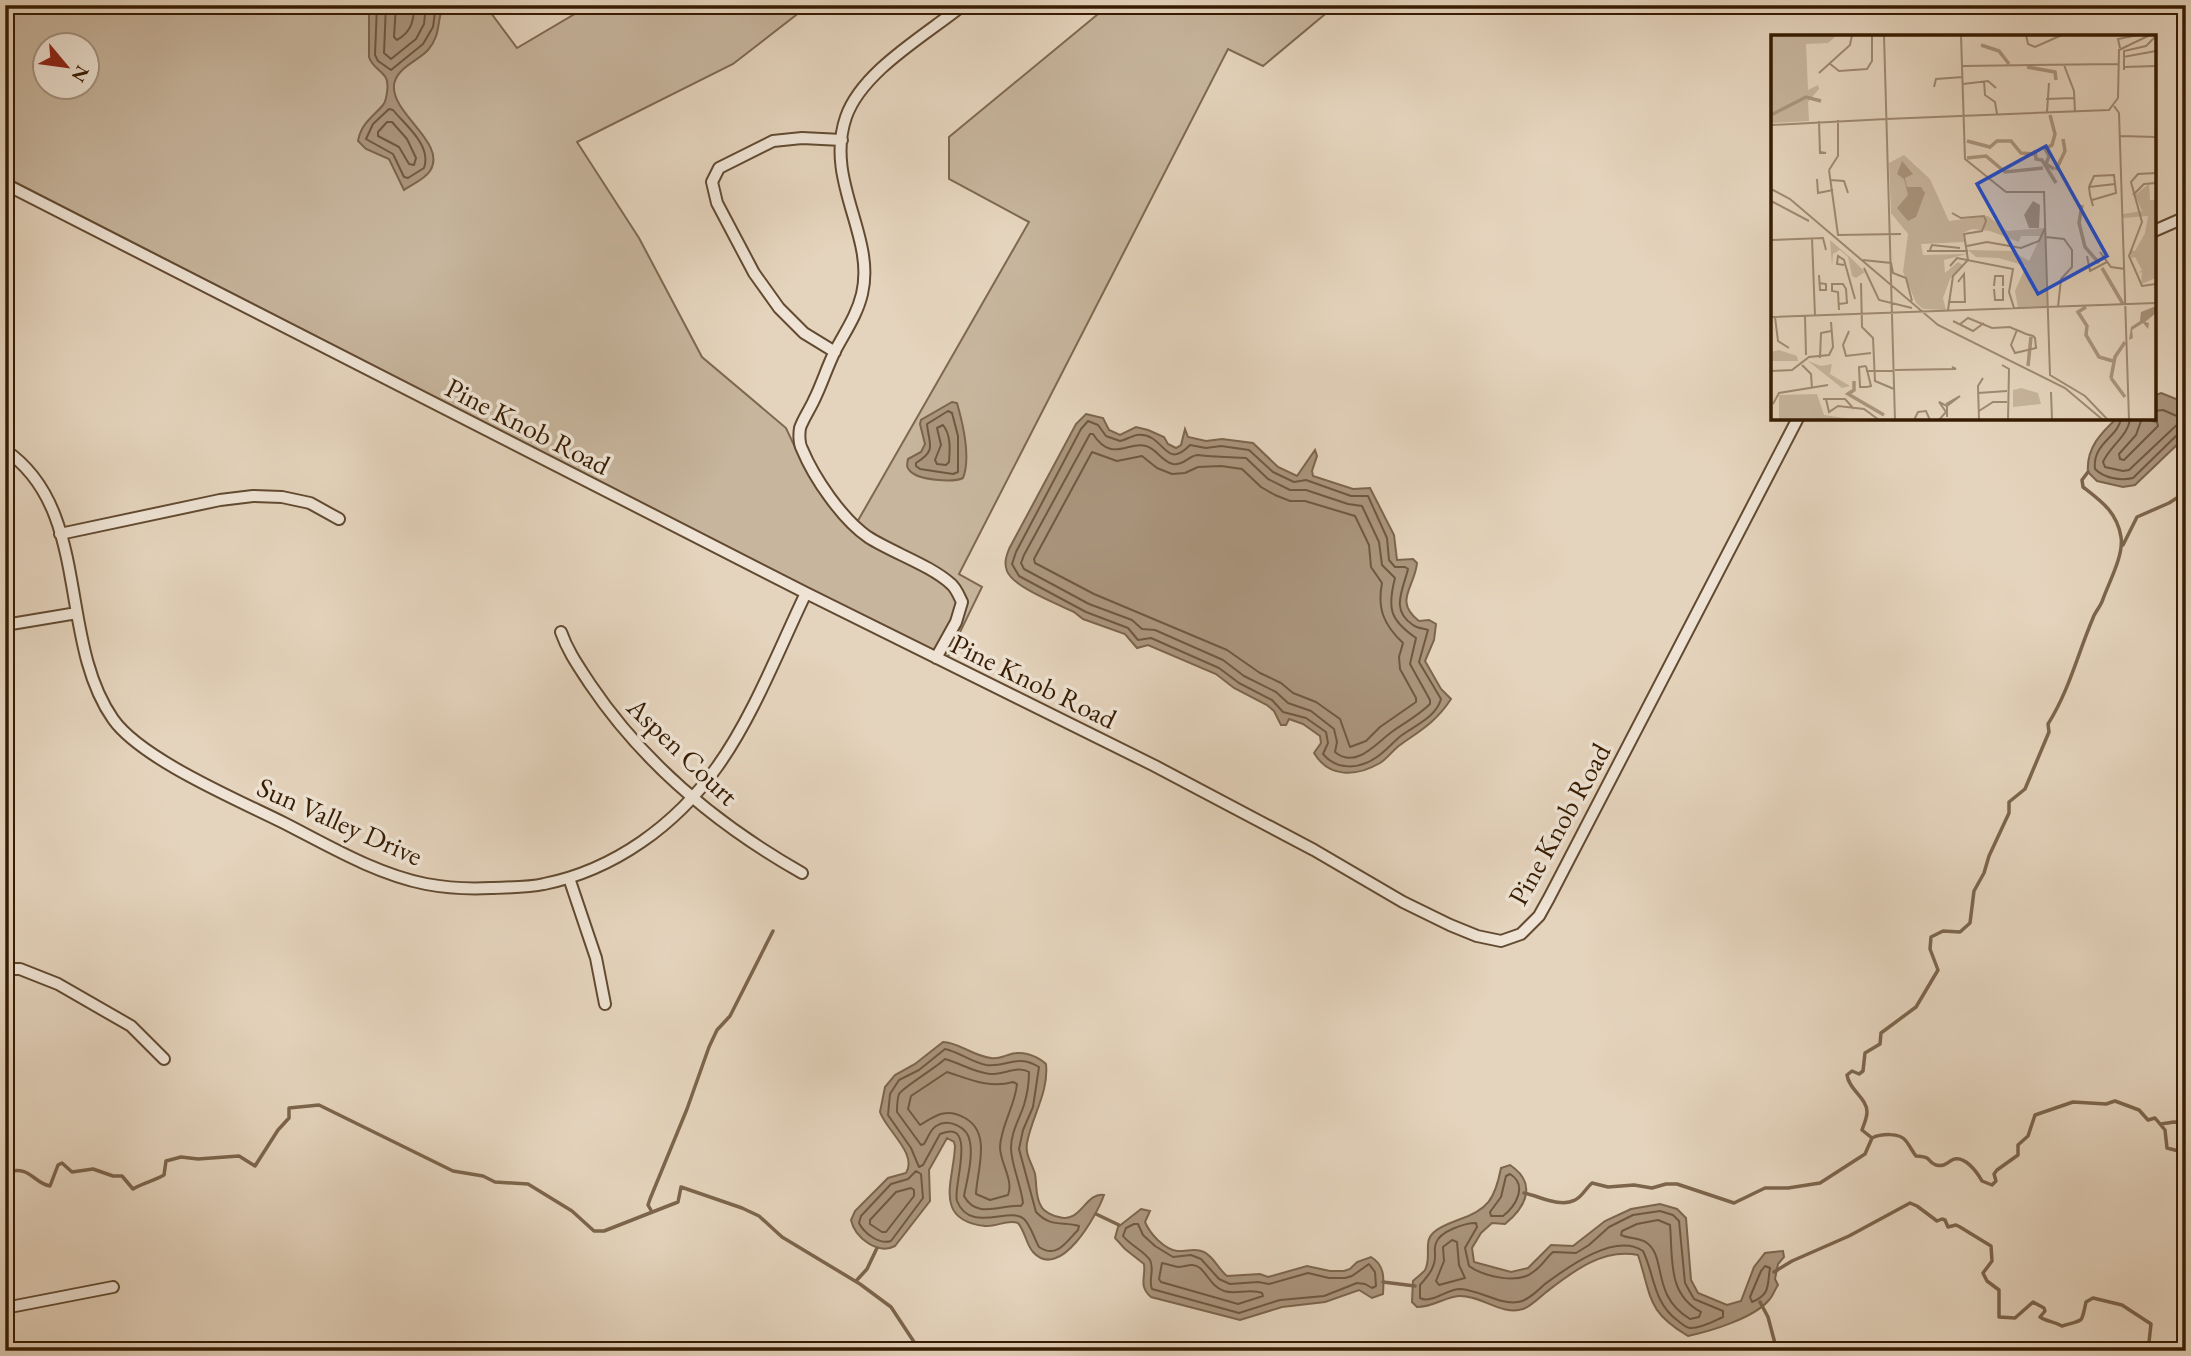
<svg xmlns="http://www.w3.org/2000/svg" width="2191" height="1356" font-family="'EB Garamond',serif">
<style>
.green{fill:#c7b59d;stroke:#7f6850;stroke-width:2;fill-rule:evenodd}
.water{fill:#aa957d;stroke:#7c654c;stroke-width:2}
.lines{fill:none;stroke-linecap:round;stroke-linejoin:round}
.shore{stroke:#705840;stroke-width:2}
.stream{stroke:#7c654c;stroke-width:3.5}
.minor-casing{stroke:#624a31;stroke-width:14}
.minor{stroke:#eee3d4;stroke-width:10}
.labels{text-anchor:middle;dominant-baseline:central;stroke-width:7;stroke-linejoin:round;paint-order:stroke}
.street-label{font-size:28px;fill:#371c02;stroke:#eee3d4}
.inset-river{fill:none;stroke:#aa957d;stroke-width:3.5}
.inset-road{fill:none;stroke:#9f8a72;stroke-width:2}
.view{fill:#1d4ed8;fill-opacity:0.15;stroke:#1d4ed8;stroke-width:3.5}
.inset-edge{fill:none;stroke:#371c02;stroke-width:3.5}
</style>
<rect width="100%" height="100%" fill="#e5d4bd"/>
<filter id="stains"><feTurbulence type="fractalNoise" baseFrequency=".00286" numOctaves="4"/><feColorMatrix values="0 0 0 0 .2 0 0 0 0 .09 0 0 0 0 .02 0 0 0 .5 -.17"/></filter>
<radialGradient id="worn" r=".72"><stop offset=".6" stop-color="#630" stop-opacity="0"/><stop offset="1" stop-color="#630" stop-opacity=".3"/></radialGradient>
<path class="green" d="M5 5H485L517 48 590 5H809L733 64 577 142 639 238 702 357 786 428 801 460 836 512 852 531 1029 222 949 179V137L1109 5H1336L1263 66 1228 49 959 574 982 587 947 659 5 177ZM46 46H88V88H46Z"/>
<path class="water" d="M369 5H444C436 19 442 34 428 50 418 61 396 68 394 85 391 114 448 143 430 171 424 180 412 184 404 190L389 159 366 149 358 141C361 123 373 117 383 105 387 100 389 83 386 78 381 70 372 67 369 57Z
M2161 393 2186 403V434L2183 439 2135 485 2123 487 2097 481 2088 472C2086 448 2101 433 2117 418H2154L2156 395Z
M952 402 957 403C963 424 971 458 963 478 953 483 918 480 910 471 906 467 907 465 908 459L921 452 925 444 920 424 921 420Z
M1086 414 1103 418 1109 430 1120 435 1136 427 1148 430 1164 437 1168 444 1176 448 1181 445 1185 429 1188 437 1206 441 1222 439 1253 443 1278 467 1297 476 1315 450 1317 456 1312 471 1313 476 1353 489 1370 488 1394 535 1397 560 1413 559 1417 563C1415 587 1393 601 1419 621L1429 620 1436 624 1434 640 1425 661 1441 689 1451 699C1436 722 1421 730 1400 745 1392 751 1387 759 1380 763 1356 777 1329 778 1314 753L1321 743 1320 736 1303 724 1289 719 1286 725H1281L1274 711 1267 705 1234 688 1216 674 1148 645 1137 648 1125 634 1083 619 1074 612C1058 604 1013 587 1007 571 1004 563 1006 557 1009 549L1076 424Z
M943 1042C958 1042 973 1056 991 1058 999 1059 1001 1057 1008 1055 1021 1050 1036 1055 1046 1064 1049 1092 1032 1116 1027 1143 1025 1155 1032 1163 1035 1174 1037 1184 1035 1197 1041 1206 1044 1212 1053 1216 1059 1217 1081 1224 1085 1192 1104 1195 1097 1215 1060 1282 1033 1252 1026 1244 1025 1231 1018 1223 1007 1219 997 1227 985 1226 932 1220 954 1180 955 1146L954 1142 947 1138 929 1170 930 1201 895 1246C878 1255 855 1238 851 1220L855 1211 888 1178 906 1173C918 1154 886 1130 880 1112L885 1087 895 1075 915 1064Z
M1510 1165C1537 1183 1527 1206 1505 1224L1492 1223 1481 1233 1472 1248 1474 1262 1511 1272 1528 1268 1551 1245 1573 1246 1605 1221 1631 1209 1660 1204 1677 1209 1686 1218 1691 1280 1698 1293 1727 1305 1741 1301 1754 1267 1765 1253 1783 1251 1784 1257 1778 1264 1775 1279 1778 1285C1775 1289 1773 1296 1769 1300 1754 1318 1711 1331 1688 1336 1646 1311 1652 1297 1638 1255 1602 1248 1572 1272 1545 1293 1539 1298 1530 1307 1523 1309 1502 1316 1481 1295 1459 1296 1445 1297 1433 1307 1417 1307L1412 1302 1413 1281C1416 1278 1422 1274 1425 1270 1432 1258 1423 1242 1433 1233 1439 1227 1450 1223 1458 1220 1488 1210 1495 1199 1501 1168Z
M1141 1209 1150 1211 1145 1222C1150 1234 1164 1249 1177 1251 1187 1252 1194 1247 1204 1252 1214 1257 1218 1269 1227 1276L1260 1274 1268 1277 1307 1266 1330 1271H1344L1350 1269 1357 1262 1371 1257C1385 1265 1384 1279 1383 1294L1372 1298 1359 1290 1325 1302 1282 1307 1240 1320 1151 1297C1138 1286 1146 1277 1144 1264L1125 1249 1115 1238 1118 1227Z"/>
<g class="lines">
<path class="shore" d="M377 5 375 55 378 61 391 70 423 44 433 27 436 5
M386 5 384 53 391 59 416 39 424 24 426 5
M396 5 394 37 397 40C412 31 413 22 415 5
M389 109 393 110C405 125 432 145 424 168L408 178 404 177 393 154 366 139 373 124Z
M387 122H392L407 139 416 158 414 165 409 164 399 147 378 136V132Z
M948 411 952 413 958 436V472L953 474 920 469 916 466V463C937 450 929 445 927 424Z
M2121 418C2119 437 2092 443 2095 469 2104 478 2120 481 2133 478L2178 434 2186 431
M2130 418C2129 435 2110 446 2103 462L2105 467 2123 471 2129 470 2181 421 2179 417 2163 410 2154 411
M2144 419 2157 422 2158 426 2124 460 2120 459 2119 454 2136 435 2141 421Z
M1088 421 1098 425 1106 436 1120 441C1125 440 1132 436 1137 435 1165 432 1164 472 1190 445L1206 448 1221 446 1249 450 1273 472 1294 482 1306 480 1351 496H1368L1387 538 1389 560 1395 567H1405L1408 569C1403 590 1390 610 1413 625 1418 629 1423 628 1428 630L1419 662 1441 699C1436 717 1416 725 1402 735 1393 742 1386 751 1377 757 1360 769 1337 771 1323 754L1328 743 1326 732 1306 718 1283 712 1272 700 1239 683 1219 668 1151 638 1138 640 1128 628 1086 612 1019 576 1012 564 1016 552 1081 429Z
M943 425C951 435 950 449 949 462L946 465 937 464 935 460 941 445 937 428Z
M1090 434H1093C1112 464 1129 440 1146 446 1157 449 1161 461 1173 464 1184 466 1189 455 1198 455 1214 457 1230 457 1246 458L1268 479 1290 490H1306L1348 504 1362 506 1379 542 1382 565 1395 578C1387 609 1390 620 1416 638L1410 664 1430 700V704C1419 715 1406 722 1393 731 1377 742 1356 770 1335 752L1337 742 1334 729 1311 711 1288 703 1276 692 1244 676 1223 660 1155 630 1142 629 1132 620 1089 604 1024 569 1021 563 1024 555Z
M1092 452 1117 461 1142 456 1157 468 1172 474 1185 473 1198 467 1221 466 1242 469 1261 487 1275 495 1290 501H1305L1355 516 1369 545 1371 567 1382 583C1377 609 1384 625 1403 643L1399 657 1400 669 1416 698V702L1380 727 1366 741 1350 747 1340 719 1316 702 1293 693 1281 683 1260 673 1227 650 1094 594 1035 563 1034 559Z
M945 1049C959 1052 971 1062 986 1065 1007 1068 1017 1053 1039 1067L1033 1107 1023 1130 1019 1149 1036 1212C1051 1228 1063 1221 1079 1226L1078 1230C1066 1242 1057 1259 1039 1247 1034 1238 1031 1226 1024 1219 1010 1206 970 1234 957 1201 952 1189 979 1117 940 1134L923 1165 919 1167 911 1148 888 1115 890 1094 899 1080 919 1070Z
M945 1059C960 1063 973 1072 990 1074 1004 1075 1017 1065 1029 1072 1029 1083 1027 1095 1024 1105 1019 1120 1011 1132 1011 1148 1011 1164 1021 1185 1023 1203L1021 1206C1002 1204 977 1220 964 1196 967 1180 973 1158 970 1142 968 1127 949 1118 936 1126 930 1130 928 1138 924 1144L921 1145 897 1112C897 1106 897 1100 899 1094 902 1088 937 1067 945 1059Z
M947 1072C969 1079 989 1089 1013 1082L1017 1084C1015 1106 1001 1125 1000 1147 1000 1163 1014 1180 1008 1195L990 1200 976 1194C977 1170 992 1133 965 1118 946 1107 935 1116 920 1125L908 1109 911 1096Z
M916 1171 921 1174 923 1198 891 1241C879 1245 864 1233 859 1223L861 1216 891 1184 908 1179Z
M1510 1174C1528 1185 1516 1206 1503 1216H1491L1490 1212 1501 1197 1506 1176Z
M911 1188 914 1190V1196L886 1232H882L870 1224V1220L896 1192Z
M1660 1211 1673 1215 1679 1221 1685 1283 1694 1299 1723 1311V1317C1714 1321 1702 1328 1691 1328 1686 1328 1681 1323 1677 1320 1653 1302 1655 1276 1643 1251 1615 1232 1568 1267 1545 1284 1538 1290 1528 1301 1518 1302 1499 1305 1480 1290 1460 1289 1447 1289 1431 1304 1420 1298V1285C1428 1276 1436 1267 1435 1254 1435 1248 1434 1249 1436 1243 1440 1231 1465 1223 1476 1223L1477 1227 1465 1248 1469 1266C1483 1276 1518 1285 1533 1272 1541 1267 1546 1258 1553 1252L1576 1253 1589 1245 1609 1227 1633 1215Z
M1658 1220 1670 1225C1673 1259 1667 1294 1701 1312L1699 1317 1690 1319C1651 1296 1667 1258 1647 1243 1640 1237 1629 1239 1621 1235L1622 1231 1637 1224Z
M1134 1224H1138L1143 1235 1155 1246 1173 1257 1191 1255 1201 1259 1219 1279 1230 1284 1258 1282 1269 1284 1308 1273 1329 1278H1345L1352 1276 1369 1264 1375 1272 1376 1286 1372 1288 1365 1284 1357 1283 1324 1296 1280 1300 1239 1313 1152 1289C1148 1280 1155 1269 1150 1260 1144 1251 1130 1245 1123 1236L1126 1228Z
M1452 1240 1457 1242 1459 1265 1465 1278 1439 1285 1436 1281 1444 1261 1443 1247Z
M1162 1263C1167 1264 1173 1266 1178 1267 1186 1267 1192 1262 1200 1268 1209 1276 1211 1286 1224 1291 1236 1295 1250 1288 1262 1293L1263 1296 1238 1304 1161 1282 1159 1279Z
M1765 1266 1770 1268C1767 1285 1771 1294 1752 1302L1750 1297 1761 1271Z"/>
<path class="stream" d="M2123 545 2137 517 2169 503 2186 492
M2161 1124 2174 1122 2186 1123
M1872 1138 1862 1130C1864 1124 1867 1118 1867 1112 1867 1098 1849 1090 1847 1075L1852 1071 1859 1074 1863 1071 1865 1053 1880 1044 1881 1033 1916 1007 1938 970 1930 949 1931 937 1943 931 1960 932 1970 923 1974 891 1984 873 1989 856 2009 813V802L2025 789 2049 732 2048 724C2069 691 2078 653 2093 618 2095 612 2101 606 2103 599 2109 582 2124 555 2121 537 2117 512 2101 501 2083 487L2082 480 2088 472
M1872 1138C1880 1134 1900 1132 1906 1141 1910 1146 1912 1151 1916 1156 1934 1157 1925 1161 1936 1165 1944 1167 1947 1163 1952 1160 1964 1154 1977 1172 1982 1181L1992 1185 1996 1181 1994 1174 1997 1170 2018 1155V1145L2028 1136 2035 1115 2073 1102 2106 1104 2115 1101 2139 1110 2148 1120 2155 1118 2165 1130 2167 1148 2186 1153
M5 1173C30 1164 33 1183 50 1186L58 1165 62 1163 72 1172 93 1169 113 1176H122L133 1189C142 1183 154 1181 164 1175L166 1161 181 1157 198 1159 239 1156 255 1166 278 1130 289 1118V1108L319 1105 453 1171 483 1176 495 1182 528 1184 572 1211 594 1231H604L678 1202 681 1187 742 1208 759 1216 782 1237 860 1284 891 1307 920 1351
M1524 1193C1539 1196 1560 1208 1575 1200 1582 1197 1586 1188 1592 1183L1608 1187 1634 1185 1652 1188 1666 1184H1677L1734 1203 1765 1188H1788L1820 1183 1865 1154 1872 1138
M652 1212 648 1205 650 1199 687 1109 709 1047 717 1030 730 1016 773 931
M1096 1214 1119 1225
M1774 1272 1792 1261 1849 1236 1910 1203 1917 1206 1937 1221 1942 1219 1945 1220 1948 1227 1956 1225 1960 1227 1991 1246 1992 1261 1983 1273 1987 1281 1999 1290V1317L2015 1318 2033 1302 2044 1308 2045 1311 2040 1317C2047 1322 2054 1321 2062 1326 2084 1319 2081 1325 2086 1302L2093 1298 2122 1305 2151 1324 2148 1351
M856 1281 867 1269 877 1248
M1383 1282 1415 1286
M1760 1302 1768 1317 1777 1351"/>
<g class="minor-casing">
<path id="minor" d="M5 184 806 593 1155 766 1314 850 1403 902 1450 925 1477 936 1501 941 1521 934 1539 916 1549 898 1798 418
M2154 231 2186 217
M835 352 804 333 779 308 754 273 717 203 712 182 719 168 773 141 802 138 842 140
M5 450C92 509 57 639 113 719 141 759 238 800 284 823 329 846 376 874 426 884 447 888 470 889 491 888 508 887 527 888 544 884 614 870 676 825 717 767 753 717 779 649 806 593
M60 534 220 500 253 496 282 497 310 503 339 519
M5 625 77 613
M561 632C568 652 579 667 590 684 644 764 719 826 802 873
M936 658 956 622 962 602C959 596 956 588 951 584 930 565 893 553 868 537 842 519 814 478 802 449 799 444 799 434 800 428 803 419 810 409 814 400 822 384 827 367 835 351 845 332 857 315 862 294 876 236 824 181 846 117 862 71 926 35 963 5
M569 878 596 958 605 1004
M5 969H20L58 984 131 1026 164 1059
M5 1308 113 1287"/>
</g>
<use href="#minor" class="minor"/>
</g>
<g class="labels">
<g class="street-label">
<text transform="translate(528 426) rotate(27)">Pine Knob Road</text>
<text transform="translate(1034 681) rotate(26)">Pine Knob Road</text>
<text transform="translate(683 751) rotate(44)">Aspen Court</text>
<text transform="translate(340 821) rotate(24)">Sun Valley Drive</text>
<text transform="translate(1559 824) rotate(-61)">Pine Knob Road</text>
</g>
</g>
<g transform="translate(1771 35)">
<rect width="385" height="385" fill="#e5d4bd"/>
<path d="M0 0H66L57 8 35 9 37 55 47 50 48 54 37 67 38 86 0 88ZM133 120 159 144 178 186 217 181 236 196 274 193 277 271 247 273 244 256 255 231 228 223 205 222 197 215 241 216 258 226 270 201H250L248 207 219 196 201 194 192 198 193 207 150 209 152 220 196 219 173 225 174 238 187 227 192 230 179 244 172 263 175 275 152 274 145 268 132 237 137 199 120 178 118 128ZM378 149 379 165H385V243L370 249 371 237 367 238 371 235 364 222 360 223V215L364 216 374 198 377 181 352 183V179L371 176 364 160ZM59 205 81 224 94 237 85 243 81 241 77 222 69 215 62 219 61 231ZM8 315 26 321 27 326H0V317ZM37 326 50 331 61 329 59 339 79 351 71 353ZM250 353 267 358 270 369 242 372V355ZM46 359 53 380 86 385H8V360Z" fill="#c7b59d"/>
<path d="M131 126 142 139 134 143 136 152H150L154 158 145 182 137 186 126 173 137 160 133 144 126 139ZM262 166 269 170 268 193H258L253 180ZM385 271V278L374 287 378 288 377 294 372 288 361 295 362 303 358 305 360 292 369 286 370 277Z" fill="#aa957d"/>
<path class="inset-river" d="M210 10 228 16 238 29M256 32 284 37 285 45M0 80 35 62 50 66M279 80 284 99 281 110 274 114 278 121 275 129 283 134M196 106 219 112 226 106H240L250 118 264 119M264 115 265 124 271 125 285 148M196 123 215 121 234 137 272 133M285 135 294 116 292 104M311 170 308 188 314 212 328 228M331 233 352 269M315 272 307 277 316 291 315 300 328 322 342 326M257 331 260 302M340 343 344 322 354 307M340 343 354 362M83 346V355L77 359 113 380"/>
<path class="inset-road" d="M113 0 124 385M190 0 194 124 235 157H273L279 340 314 361 337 385M255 0 257 9 264 12 291 0M349 13 347 4 367 0M352 22 385 16M58 28 68 36 96 34 101 26V0M293 30 303 56 304 77M192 31 347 29M353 32 385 31M353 35V16L375 11 385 1M48 38 79 10 81 0M213 46 214 60 224 67 226 79M192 49 217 46 225 53M163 52 165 44 192 42M275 64 303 63M343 71 348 78 358 385M276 77 278 48M115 84 338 75 347 63 348 15 379 0M48 86 49 118H55L49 117M0 90 115 84M349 101 385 102M58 135 67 200 130 199M58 135 67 121V85M385 138 367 139 360 147 371 187 358 221 371 251 385 249M46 144 47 158 62 155M59 145 73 146 77 158M318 152 344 149M0 154 19 164 167 290 294 353 332 385M362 160 373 149 385 148M321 165 345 158 343 140 323 141 318 152 319 160 322 171M0 166 38 186M275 202 293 204 301 215V232L290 244 287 272M41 203 44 281M0 205 52 203 55 215M196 211 216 207 250 213 268 206 274 193M159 215 161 210 189 213M156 216H197M329 217 340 232 354 234M316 221 319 236 336 227M92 225 120 228 122 238 135 243 141 266M73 230 66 229 67 221 73 225 84 264M179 231 186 223 242 234 238 257 243 273M93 233 108 265 141 273M48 240 49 255H55V249L48 248M90 248 91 292 102 303 104 346 123 354M223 251 224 241H232V251M223 254 224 265H232V253M179 263 178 267H194L193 239 187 247M68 275 67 257 61 256V249H72L75 254 76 268 68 269M177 275 182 241 197 225 193 199 211 196 215 186 213 181 190 183 181 178M34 281 35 320M0 282 385 268M4 282 7 306 18 313M182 286 202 296 213 288M188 290 197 283 221 293 239 292 243 294 246 295 255 299 262 301 264 303 265 313 244 318 240 310 246 295M78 296 72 310 75 321 100 318M49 323 50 298 60 296M31 330 40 339 41 354M231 330 238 334 237 385M95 331 88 332 89 352H96M95 331 100 351 96 352M124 335 185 334 181 332M0 336 21 335 38 322 58 320 62 312 60 287M95 336H122M280 357 281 385M207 358 236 356M52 364H74L83 374M55 364 58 377 67 371 93 374 108 385M2 369 8 358 57 350M175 369 189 361 176 371M208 376 222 367H236M143 385 147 377 155 376 159 385M168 385 175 377 168 367 176 371V382M208 385 207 351 212 343"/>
<path class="view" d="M275 111 336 221 267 259 206 149Z"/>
<rect width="385" height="385" class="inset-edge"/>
</g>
<rect width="2191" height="1356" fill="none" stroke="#e5d4bd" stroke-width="28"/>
<rect x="7" y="7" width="2177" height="1342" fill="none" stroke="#371c02" stroke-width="3.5"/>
<rect x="14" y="14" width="2163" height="1328" fill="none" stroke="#371c02" stroke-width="2"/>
<g transform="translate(66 66) rotate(119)"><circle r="33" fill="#eee3d4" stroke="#a59380" stroke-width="2"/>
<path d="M0-5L12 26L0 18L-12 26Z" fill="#8f2418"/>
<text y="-10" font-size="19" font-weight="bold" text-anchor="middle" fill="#371c02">N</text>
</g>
<rect width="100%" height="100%" filter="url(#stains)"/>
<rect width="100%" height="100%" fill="url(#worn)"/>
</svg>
